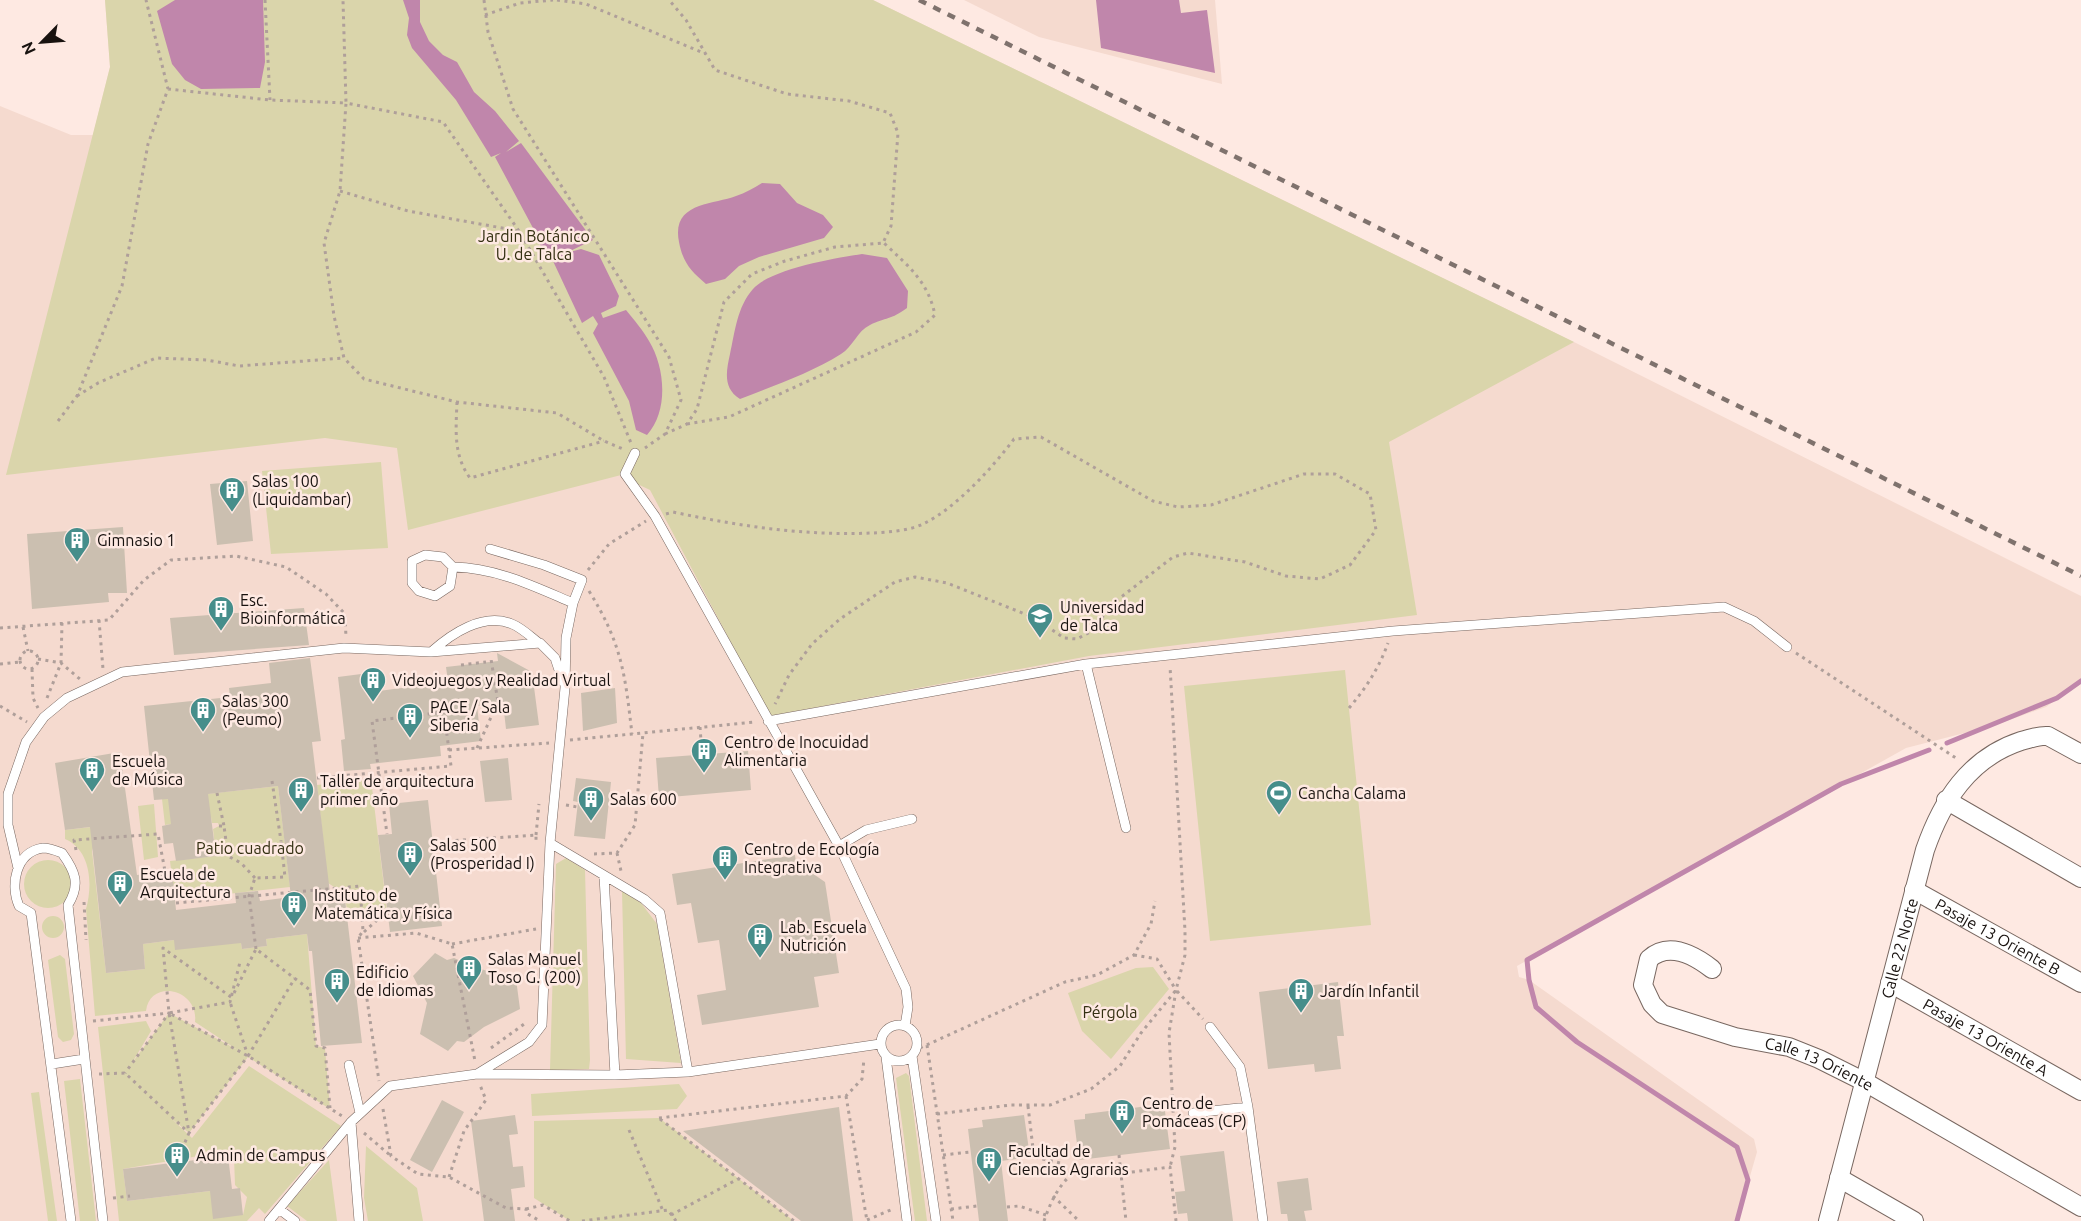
<svg xmlns="http://www.w3.org/2000/svg" width="2081" height="1221" font-family="Ubuntu,sans-serif">
<style>
.built{fill:#f5dacf}
.green{fill:#dad5ab;fill-rule:evenodd}
.water{fill:#c086ab}
.lines{fill:none;stroke-linecap:round;stroke-linejoin:round}
.stream{stroke:#c086ab;stroke-width:5}
.building{fill:#cbbfb0}
.service-casing{stroke:#786760;stroke-width:10}
.minor-casing{stroke:#786760;stroke-width:20}
.path{stroke:#af9f9a;stroke-width:3;stroke-dasharray:3 4.5;stroke-linecap:butt}
.service{stroke:#fff;stroke-width:9}
.minor{stroke:#fff;stroke-width:18}
.rail{stroke:#7f726d;stroke-width:4.5;stroke-dasharray:8 8;stroke-linecap:butt}
.labels{text-anchor:middle;dominant-baseline:central;stroke-width:5;stroke-linejoin:round;paint-order:stroke}
.park-label{font-size:16px;fill:#332f11;stroke:#fee9e2}
.poi-label{font-size:16px;fill:#18120f;stroke:#fee9e2;text-anchor:start}
.street-label{font-size:16px;fill:#18120f;stroke:#fee9e2}
</style>
<rect width="100%" height="100%" fill="#fee9e2"/>
<path class="built" d="M105 0H873L1574 342 2081 596V681L2046 707 1992 726 1906 748 1517 966 1519 977 1529 980 1754 1139 1757 1152 1737 1221H0V106L71 135H93L110 67Z
M964 0H1215L1222 84 1039 37Z"/>
<path class="green" d="M105 0H873L1574 342 1389 442 1417 615 1089 656 770 716 650 490 629 480 625 474 408 530 397 448 325 438 6 475 110 67Z
M381 462 388 548 271 554 262 471Z
M1345 670 1371 925 1210 941 1184 686Z
M371 779 387 911 348 920 345 894 328 883 317 785Z
M278 786 290 887 175 900 170 861 216 856 213 829 219 826 218 823H212L211 817 171 821V824L165 825 162 799Z
M154 804 158 857 144 860 138 806Z
M100 826 92 851 106 973 145 969 143 944 174 940 241 943 242 949 267 946 266 939 307 934 316 1046 325 1048 330 1109 248 1057 189 1133 171 1118 192 1138 249 1066 341 1126 265 1214 259 1208 247 1221H119L98 1027 146 1021 151 1031 132 1063 169 1013 236 1049 195 1022C199 989 150 978 146 1011L95 1016 86 909C93 885 91 850 65 839V830ZM210 1154 234 1157 235 1185 247 1197 243 1215 210 1191 127 1201 123 1169Z
M566 858 585 870 590 1060 589 1069 550 1070 556 864Z
M24 884a24 24 0 1 1 48 0a24 24 0 1 1-48 0Z
M622 891 641 903 657 924 681 1063 626 1059Z
M42 927a11 11 0 1 1 22 0a11 11 0 1 1-22 0Z
M60 955 65 959 74 1034 71 1040 63 1042 58 1037 48 960Z
M1153 967 1169 989 1111 1059 1082 1031 1068 993 1136 968Z
M906 1073 909 1076 927 1221H915L896 1078Z
M80 1079 96 1221H80L64 1081Z
M679 1084 687 1096 677 1109 532 1116 531 1094Z
M39 1092 57 1221H48L31 1093Z
M659 1118 794 1221H570L534 1198V1121Z
M366 1146 417 1188 423 1221H368L364 1198Z
M329 1160 337 1221H307L287 1206Z"/>
<path class="water" d="M175 0H263L265 62 260 88 201 89 185 80 172 64 157 11Z
M403 0H420V22L429 41 443 55 457 62 474 92 495 111 519 141 506 152 521 143 593 240 566 253 581 249 599 255 619 296 616 306 601 313 603 318 626 310C634 320 643 330 649 341 665 367 669 411 647 435L636 430 629 401 593 333 598 324 593 316 582 323 553 261 561 256 547 261 533 228 495 157 501 153 491 157 456 100 412 48 407 35 409 18Z
M1096 0H1179L1181 13 1207 10 1215 73 1101 48Z
M762 183 780 184 797 203 823 215 833 227 824 238 759 257 739 266 725 279 706 284C691 271 683 263 679 242 671 202 713 205 736 196 745 193 754 188 762 183Z
M862 254 887 258 908 291 907 308C891 320 886 317 870 325 857 331 853 347 841 354 811 373 773 386 740 399 723 388 726 372 730 354 735 332 737 307 753 289 770 269 836 258 862 254Z"/>
<g class="lines">
<path class="stream" d="M1947 743 2057 698 2081 681
M1737 1221 1748 1180 1737 1147 1577 1042 1536 1007 1529 980 1527 960 1841 784 1929 750"/>
</g>
<path class="building" d="M247 481 253 541 217 545 210 484Z
M123 527 127 593H108L109 602 32 609 27 534Z
M304 608 309 645 174 655 170 618Z
M497 653 532 672 539 725 506 729 503 703 477 706 481 741 440 746 441 756 370 764 371 769 344 771 341 740 345 739 338 677 369 673 371 692 448 682 446 667 498 661Z
M310 658 321 741 312 742 330 893 344 891 362 1043 321 1046 312 951H309L307 934 266 939 267 946 242 949 241 943 175 950 174 940 143 944 145 969 106 973 90 827 65 830 55 763 120 752 137 875 172 870 176 910 236 903 235 893 258 891 260 901 291 897 278 786 208 794 216 856 176 861 173 843 164 844 162 826 171 824 168 799 154 800 144 706 230 697 229 688 271 683 269 663Z
M615 688 617 723 583 731 581 693Z
M748 751 751 790 659 798 656 758Z
M508 758 512 800 485 802 480 761Z
M576 778 611 782 605 839 574 836 578 802 573 801Z
M428 800 442 926 390 932 378 835 392 834 389 804Z
M795 855 797 870 806 869 825 882 839 973 814 977 819 1007 702 1025 697 995 726 990 719 940 698 943 691 903 677 905 672 874Z
M435 953 447 960 454 958 477 968 516 979 520 1009 484 1027 464 1042 457 1041 448 1051 420 1034 427 1003 413 976Z
M1338 982 1344 1036H1337L1341 1069 1315 1072 1314 1064 1268 1069 1259 992Z
M442 1100 464 1112 432 1172 410 1160Z
M1164 1104 1170 1149 1079 1160 1074 1120 1085 1119V1114Z
M839 1107 853 1221H801L683 1131Z
M515 1115 518 1134 509 1135 513 1167 523 1166 525 1187 511 1189 515 1221H484L471 1121Z
M1024 1115 1030 1157 1001 1161 1008 1221H979L968 1129 983 1127 982 1120Z
M1224 1151 1233 1221H1188L1187 1213 1178 1214 1175 1192 1185 1191 1180 1156Z
M228 1156 232 1189 240 1188 243 1215 213 1219 210 1191 127 1201 123 1169Z
M1308 1178 1312 1210 1304 1211 1306 1221H1288L1287 1214H1281L1277 1182Z"/>
<g class="lines">
<g class="service-casing">
<path id="service" d="M635 453 625 474 655 516 839 846 906 989 908 1007 905 1026
M490 549 544 565 582 580 573 603
M453 567 450 586 435 596 419 591 412 583V561L425 555 443 557 453 567C497 568 533 586 573 603L566 638 565 688 550 843 542 1025 529 1042 477 1074
M431 652C451 634 483 612 512 624 522 628 531 637 539 643
M1086 664 1126 828
M768 721 1086 664 1393 631 1724 607 1754 621 1787 647
M550 843 644 899 660 913 688 1072 615 1075 604 876
M839 846 866 830 912 819
M18 868 8 825V794L26 742 44 717 67 698 122 672 344 648 431 652 540 643 555 658 563 682
M881 1043a18 18 0 1 1 36 0a18 18 0 1 1-36 0Z
M1210 1027 1240 1067 1248 1107 1263 1221
M912 1056 936 1221
M886 1057 907 1221
M52 1064 84 1059
M349 1065 360 1113
M688 1072 880 1044
M1193 1113 1248 1107
M351 1122 359 1221
M279 1209 295 1221
M71 1221 31 913 19 906C10 886 15 852 43 848 48 848 57 851 62 853 75 871 81 884 68 905L103 1221
M269 1221 351 1122 390 1086 477 1074 615 1075"/>
</g>
<g class="minor-casing">
<g id="minor">
<path d="M1946 800 2081 878"/>
<path id="s1" d="M1914 890 2081 983"/>
<path id="s2" d="M1712 969C1694 955 1669 941 1649 959L1643 985 1652 1004 1662 1014 1735 1037 1789 1047 1819 1059 1865 1082 2081 1207"/>
<path id="s3" d="M1890 983 2081 1091"/>
<path d="M1839 1178 1914 1221"/>
<path id="s4" d="M1828 1221 1925 850C1942 801 1969 758 2021 741 2030 739 2039 735 2048 736L2081 754"/>
</g>
</g>
<path class="path" d="M265 0 270 100
M484 0 488 32 513 109 669 357 681 400 665 434 645 448
M557 0 586 4 706 54
M485 15 520 3 553 0
M168 89 270 100 346 103 343 0
M340 191 408 211 519 231 604 377 631 443
M519 231 443 122 346 103 340 191 324 243 334 316 344 358 364 379 457 402 557 413 604 441 623 449
M77 396 98 383 156 358 207 360 239 366 344 358
M457 402C456 429 453 455 470 478L604 441
M58 421 77 396 122 286 148 144 168 89 146 0
M687 424 729 417 916 332 935 315C928 281 908 266 884 243
M665 434 687 424 697 409 724 302 752 274 785 261 835 247 883 243 891 226 898 133 890 113 849 101 787 94 715 70 686 20 669 0
M666 514 673 512C739 526 804 536 872 533 889 532 910 531 925 523 957 507 993 467 1014 439L1041 437 1153 501 1178 507 1211 505 1304 474H1335L1370 494 1376 530 1350 565 1320 579 1286 576 1245 562 1188 553 1173 557 1116 601 1090 632 1077 639 1064 638 1035 618 947 583 915 577 895 582 840 619 812 644 789 675 775 704
M588 570 609 544 646 521
M589 591C622 644 625 674 632 734
M99 620 103 669
M23 627 28 651
M0 628 109 620 144 580 171 560 236 556 286 567 326 594 345 614 346 638
M20 660a9 9 0 1 1 18 0a9 9 0 1 1-18 0Z
M1796 653 1959 760
M38 659 61 663 81 680
M0 664 20 662
M461 665 486 662
M32 669 33 698 38 708
M477 681 500 677
M47 698 61 663 62 623
M0 706 27 722
M1349 708C1366 688 1379 668 1388 643
M700 727 702 755
M570 740 755 722
M477 748 498 702 491 659
M449 750 549 743
M317 778 451 766 444 712 372 721 387 834
M272 781 281 841
M217 793 224 826
M566 805 577 807
M219 826H224L228 856 241 863 255 878
M536 835 539 804
M433 842 536 835V844
M76 850 74 840 158 834 165 871
M617 853 621 871
M594 854 617 853 635 825 643 733
M84 902 86 940
M176 903 360 886 363 931 358 938 379 1081
M364 932 387 911
M358 938 416 933 452 944 475 1061
M452 944 536 929
M256 949 249 896 255 878 285 877 281 841 284 840
M1134 955 1157 959 1176 990 1169 1033 1175 1147 1170 1167
M1177 991 1203 1019
M234 993 256 949 310 990 316 1046 325 1048 330 1108
M231 997 163 948 169 1013 230 1002 240 962
M93 1021 169 1013 125 1073
M927 1045 953 1221
M491 1048 527 1022
M920 1048 1065 982 1097 975 1134 955 1151 924 1155 901
M248 1056 295 978
M99 1074 125 1073 189 1133 248 1056 230 1002
M846 1096 867 1221
M1028 1106 1034 1157 1060 1163 1070 1176
M383 1109 391 1156 418 1174 449 1177 506 1208 526 1209V1213L540 1221
M937 1114 1011 1105H1050L1091 1089 1120 1066 1141 1033 1176 990 1185 955V931L1170 666
M659 1118 846 1096 862 1079 864 1059
M660 1119 794 1221
M629 1130 663 1211
M364 1133 391 1156
M943 1155 970 1152
M1119 1155 1126 1221
M176 1163 189 1133 169 1013 248 1056 342 1116
M449 1177 464 1131 486 1100 480 1085
M1053 1196 1079 1221
M113 1198 130 1196
M1007 1207 1019 1206 1046 1215
M526 1209 543 1205 570 1221
M951 1209 977 1206
M671 1215 738 1179
M867 1220 893 1209
M582 1221 668 1210 676 1221
M1044 1221C1052 1198 1063 1175 1087 1165L1110 1175 1170 1167 1176 1221"/>
<use href="#service" class="service"/>
<use href="#minor" class="minor"/>
<path class="rail" d="M919 0 2081 576"/>
</g>
<defs>
<g id="building-pin" transform="scale(1.35)"><path d="M0 17L-7.5 6A9.5 9.5 0 1 1 7.5 6Z" fill="#468e8b" stroke="#fee9e2"/><path d="M-4-6H4V6H1V3H-1V6H-4ZM-2.5-4.3h1.7v1.8h-1.7ZM.8-4.3h1.7v1.8H.8ZM-2.5-1h1.7V.8h-1.7ZM.8-1h1.7V.8H.8Z" fill="#fff"/></g>
<g id="university-pin" transform="scale(1.35)"><path d="M0 17L-7.5 6A9.5 9.5 0 1 1 7.5 6Z" fill="#468e8b" stroke="#fee9e2"/><path d="M0-5L7-2L0 1L-7-2ZM-4 1L0 2.5L4 1V4Q0 6-4 4Z" fill="#fff"/></g>
<g id="stadium-pin" transform="scale(1.35)"><path d="M0 17L-7.5 6A9.5 9.5 0 1 1 7.5 6Z" fill="#468e8b" stroke="#fee9e2"/><path d="M0-5a6.5 5 0 1 0 0 10a6.5 5 0 1 0 0-10ZM-3.5-1.8h7v3.6h-7Z" fill="#fff"/></g>
</defs>
<g fill-rule="evenodd">
<use href="#building-pin" x="232" y="490"/>
<use href="#building-pin" x="77" y="540"/>
<use href="#building-pin" x="221" y="609"/>
<use href="#university-pin" x="1040" y="616"/>
<use href="#building-pin" x="373" y="680"/>
<use href="#building-pin" x="203" y="710"/>
<use href="#building-pin" x="410" y="716"/>
<use href="#building-pin" x="704" y="751"/>
<use href="#building-pin" x="92" y="770"/>
<use href="#building-pin" x="301" y="790"/>
<use href="#stadium-pin" x="1279" y="793"/>
<use href="#building-pin" x="591" y="799"/>
<use href="#building-pin" x="410" y="854"/>
<use href="#building-pin" x="725" y="858"/>
<use href="#building-pin" x="120" y="883"/>
<use href="#building-pin" x="294" y="904"/>
<use href="#building-pin" x="760" y="936"/>
<use href="#building-pin" x="469" y="968"/>
<use href="#building-pin" x="337" y="981"/>
<use href="#building-pin" x="1301" y="991"/>
<use href="#building-pin" x="1122" y="1112"/>
<use href="#building-pin" x="177" y="1155"/>
<use href="#building-pin" x="989" y="1160"/>
</g>
<g class="labels">
<g class="park-label">
<text x="534" y="236">Jardin Botánico<tspan x="534" dy="18">U. de Talca</tspan></text>
<text x="250" y="848">Patio cuadrado</text>
<text x="1110" y="1012">Pérgola</text>
</g>
<g class="poi-label">
<text x="252" y="481">Salas 100<tspan x="252" dy="18">(Liquidambar)</tspan></text>
<text x="97" y="540">Gimnasio 1</text>
<text x="240" y="600">Esc.<tspan x="240" dy="18">Bioinformática</tspan></text>
<text x="1060" y="607">Universidad<tspan x="1060" dy="18">de Talca</tspan></text>
<text x="392" y="680">Videojuegos y Realidad Virtual</text>
<text x="222" y="701">Salas 300<tspan x="222" dy="18">(Peumo)</tspan></text>
<text x="430" y="707">PACE / Sala<tspan x="430" dy="18">Siberia</tspan></text>
<text x="724" y="742">Centro de Inocuidad<tspan x="724" dy="18">Alimentaria</tspan></text>
<text x="112" y="761">Escuela<tspan x="112" dy="18">de Música</tspan></text>
<text x="320" y="781">Taller de arquitectura<tspan x="320" dy="18">primer año</tspan></text>
<text x="1298" y="793">Cancha Calama</text>
<text x="610" y="799">Salas 600</text>
<text x="430" y="845">Salas 500<tspan x="430" dy="18">(Prosperidad I)</tspan></text>
<text x="744" y="849">Centro de Ecología<tspan x="744" dy="18">Integrativa</tspan></text>
<text x="140" y="874">Escuela de<tspan x="140" dy="18">Arquitectura</tspan></text>
<text x="314" y="895">Instituto de<tspan x="314" dy="18">Matemática y Física</tspan></text>
<text x="780" y="927">Lab. Escuela<tspan x="780" dy="18">Nutrición</tspan></text>
<text x="488" y="959">Salas Manuel<tspan x="488" dy="18">Toso G. (200)</tspan></text>
<text x="356" y="972">Edificio<tspan x="356" dy="18">de Idiomas</tspan></text>
<text x="1320" y="991">Jardín Infantil</text>
<text x="1142" y="1103">Centro de<tspan x="1142" dy="18">Pomáceas (CP)</tspan></text>
<text x="1008" y="1151">Facultad de<tspan x="1008" dy="18">Ciencias Agrarias</tspan></text>
<text x="196" y="1155">Admin de Campus</text>
</g>
<g class="street-label">
<text stroke="none"><textPath href="#s1" startOffset="96">Pasaje 13 Oriente B</textPath></text>
<text stroke="none"><textPath href="#s4" startOffset="282">Calle 22 Norte</textPath></text>
<text stroke="none"><textPath href="#s3" startOffset="110">Pasaje 13 Oriente A</textPath></text>
<text stroke="none"><textPath href="#s2" startOffset="297">Calle 13 Oriente</textPath></text>
</g>
</g>
<g transform="translate(42 42) rotate(245)" stroke="#fee9e2" stroke-width="4.5" paint-order="stroke">
<path d="M0-4.5L10 22L0 15L-10 22Z" fill="#18120f"/>
<text y="-9" font-size="16" font-weight="bold" text-anchor="middle" fill="#18120f">N</text>
</g>
</svg>
